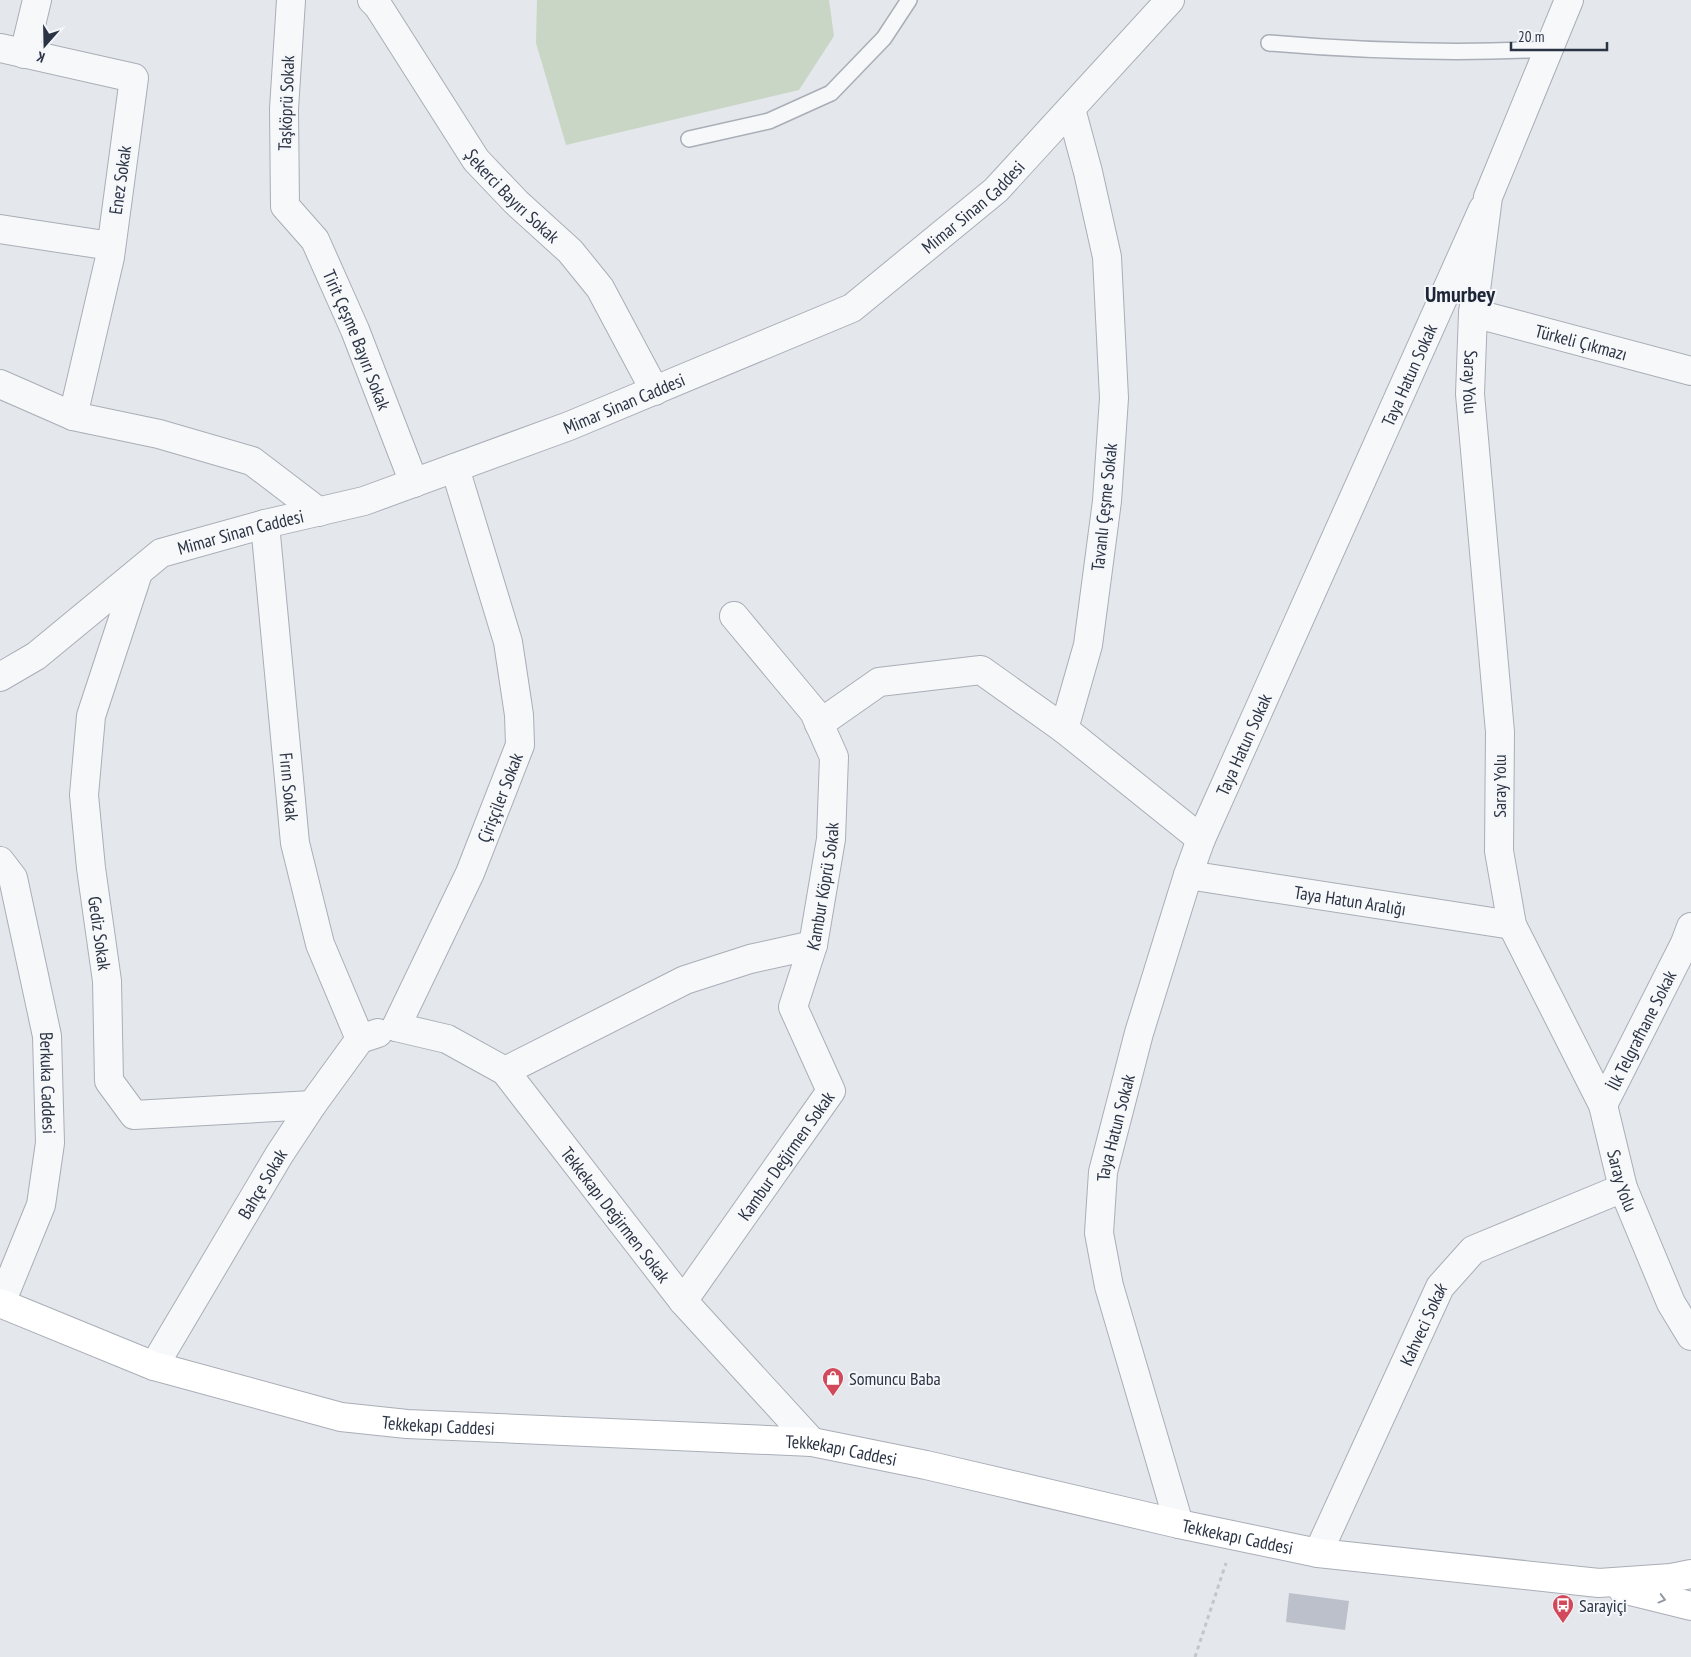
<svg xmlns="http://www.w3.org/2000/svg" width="1691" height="1657" font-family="'PT Sans Narrow',sans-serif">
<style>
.green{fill:#c9d6c5}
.building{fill:#bbc0ca}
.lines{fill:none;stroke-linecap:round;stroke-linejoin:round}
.service-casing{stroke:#a9aeb7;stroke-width:18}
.minor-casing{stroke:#a9aeb7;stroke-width:30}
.tertiary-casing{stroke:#a9aeb7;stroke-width:30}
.secondary-casing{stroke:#a9aeb7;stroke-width:30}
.path{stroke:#c2c5cb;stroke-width:3;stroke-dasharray:4 4;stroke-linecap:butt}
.service{stroke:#f7f8fa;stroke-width:15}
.minor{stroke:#f7f8fa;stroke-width:28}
.tertiary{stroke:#f7f8fa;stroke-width:28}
.secondary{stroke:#fff;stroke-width:28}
.oneway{stroke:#959aa2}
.labels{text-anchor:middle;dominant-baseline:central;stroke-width:4;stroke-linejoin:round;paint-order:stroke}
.street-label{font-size:18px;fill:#2b3445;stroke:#f4f6f9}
.poi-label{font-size:18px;fill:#2b3445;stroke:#f4f6f9;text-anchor:start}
.district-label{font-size:22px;font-weight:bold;fill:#1d2536;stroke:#f4f6f9}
</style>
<rect width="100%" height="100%" fill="#e4e7ec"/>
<path class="green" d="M537 0H829L834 36 799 90 566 145 536 43Z"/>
<path class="building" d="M1289 1593 1349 1601 1345 1630 1286 1622Z"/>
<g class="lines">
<g class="service-casing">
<path id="service" d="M1269 43C1363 51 1455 54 1549 49
M689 139 769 121 831 93 884 38 909 0"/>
</g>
<g class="minor-casing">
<g id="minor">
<path id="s1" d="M291 0 284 109 285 206 315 240 355 330 414 483"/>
<path id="s2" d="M372 0 378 6 476 160 516 202 570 251 600 288 655 391"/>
<path d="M0 48 134 78 110 257 73 416"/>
<path d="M24 54 37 0"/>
<path d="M1071 109 1088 172 1107 257 1114 398 1107 501 1088 645 1064 729 1201 839"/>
<path d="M0 229 111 246"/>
<path id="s3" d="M1473 313 1691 371"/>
<path d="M0 384 73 416 159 434 252 461 319 512"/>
<path id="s4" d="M265 524 295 843 320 944 360 1039"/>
<path id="s5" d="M138 573 91 716 84 795 91 868 107 981 109 1081 134 1115 312 1105"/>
<path d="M819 724 879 682 981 670 1064 729"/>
<path id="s6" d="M0 861 13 878 47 1036 50 1143 41 1205 1 1303"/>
<path id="s7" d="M1188 875 1512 925"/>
<path id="s8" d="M396 1027 447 1039 505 1071 683 1301 812 1442"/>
<path id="s9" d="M396 1027 470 873 520 745 519 715 508 642 455 468"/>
<path d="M505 1071 685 980 750 959 813 945"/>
<path id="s10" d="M1603 1105 1685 943 1691 927"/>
<path id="s11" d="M683 1301 831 1091 793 1007 813 945 831 839 834 757 814 712 734 616"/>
<path id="s12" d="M154 1366 279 1155 312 1105 360 1039 378 1033"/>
<path id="s13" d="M1179 1524 1109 1286 1099 1233 1103 1172 1139 1033 1188 875 1201 839 1483 209"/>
<path id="s14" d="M1318 1553 1440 1287 1473 1250 1623 1188"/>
</g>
</g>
<g class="tertiary-casing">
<g id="tertiary">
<path id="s15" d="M1569 0 1488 197 1473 313 1470 394 1500 732 1499 851 1512 925 1603 1105 1623 1188 1671 1303 1691 1336"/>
<path id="s16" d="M0 677 36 656 161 553 265 524 364 501 569 426 852 308 996 190 1170 0"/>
</g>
</g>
<g class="secondary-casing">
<g id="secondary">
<path id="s17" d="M0 1303 154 1366 341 1417 407 1424 812 1442 926 1465 1179 1524 1318 1553 1599 1583 1671 1578 1691 1574"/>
<path d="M1622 1589 1691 1606"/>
</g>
</g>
<path class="path" d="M1195 1657 1226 1563"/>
<use href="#service" class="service"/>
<use href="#minor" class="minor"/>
<use href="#tertiary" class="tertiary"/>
<use href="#secondary" class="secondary"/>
</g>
<defs><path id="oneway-chevron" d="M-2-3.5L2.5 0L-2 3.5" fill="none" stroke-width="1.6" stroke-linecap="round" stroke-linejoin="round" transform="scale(1.25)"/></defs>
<use class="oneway" href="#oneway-chevron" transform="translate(1662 1599) rotate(15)"/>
<defs>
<g id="shop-pin" transform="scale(1.125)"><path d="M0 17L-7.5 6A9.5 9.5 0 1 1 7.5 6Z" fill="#d1495b" stroke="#f4f6f9"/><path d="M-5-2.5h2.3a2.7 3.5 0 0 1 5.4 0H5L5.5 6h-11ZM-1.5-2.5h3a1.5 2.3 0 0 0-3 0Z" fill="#fff"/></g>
<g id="bus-pin" transform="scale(1.125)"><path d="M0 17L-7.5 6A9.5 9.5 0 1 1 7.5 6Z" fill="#d1495b" stroke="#f4f6f9"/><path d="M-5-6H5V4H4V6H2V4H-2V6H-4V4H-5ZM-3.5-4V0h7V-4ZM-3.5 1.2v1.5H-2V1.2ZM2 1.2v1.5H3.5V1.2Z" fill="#fff"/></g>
</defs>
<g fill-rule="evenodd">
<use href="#shop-pin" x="833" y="1378"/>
<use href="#bus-pin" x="1563" y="1605"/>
</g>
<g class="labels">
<g class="street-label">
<text transform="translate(286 103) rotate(-88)">Taşköprü Sokak</text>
<text transform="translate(120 180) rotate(-82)">Enez Sokak</text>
<text stroke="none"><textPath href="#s2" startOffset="242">Şekerci Bayırı Sokak</textPath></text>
<text stroke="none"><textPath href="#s16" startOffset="1096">Mimar Sinan Caddesi</textPath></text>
<text stroke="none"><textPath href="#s1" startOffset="360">Tirit Çeşme Bayırı Sokak</textPath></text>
<text stroke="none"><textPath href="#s3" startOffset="112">Türkeli Çıkmazı</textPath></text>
<text stroke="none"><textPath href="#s13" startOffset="1219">Taya Hatun Sokak</textPath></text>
<text stroke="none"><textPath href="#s15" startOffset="399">Saray Yolu</textPath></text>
<text stroke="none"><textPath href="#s16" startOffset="691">Mimar Sinan Caddesi</textPath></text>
<text transform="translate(1104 507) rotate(-84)">Tavanlı Çeşme Sokak</text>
<text stroke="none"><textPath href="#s16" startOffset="286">Mimar Sinan Caddesi</textPath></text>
<text stroke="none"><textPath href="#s13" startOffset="814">Taya Hatun Sokak</textPath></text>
<text transform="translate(1499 786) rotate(-90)">Saray Yolu</text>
<text stroke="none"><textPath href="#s4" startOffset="264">Fırın Sokak</textPath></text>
<text stroke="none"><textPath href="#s9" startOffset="252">Çirişçiler Sokak</textPath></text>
<text stroke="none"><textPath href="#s11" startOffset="474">Kambur Köprü Sokak</textPath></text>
<text stroke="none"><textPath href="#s7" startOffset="164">Taya Hatun Aralığı</textPath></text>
<text stroke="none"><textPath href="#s5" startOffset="369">Gediz Sokak</textPath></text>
<text stroke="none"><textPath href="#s10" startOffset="84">İlk Telgrafhane Sokak</textPath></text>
<text stroke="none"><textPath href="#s6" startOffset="230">Berkuka Caddesi</textPath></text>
<text stroke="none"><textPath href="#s13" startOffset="409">Taya Hatun Sokak</textPath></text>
<text stroke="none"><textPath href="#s11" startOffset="178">Kambur Değirmen Sokak</textPath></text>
<text stroke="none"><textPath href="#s15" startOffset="1224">Saray Yolu</textPath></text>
<text stroke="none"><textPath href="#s12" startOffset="212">Bahçe Sokak</textPath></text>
<text stroke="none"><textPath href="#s8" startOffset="300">Tekkekapı Değirmen Sokak</textPath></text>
<text stroke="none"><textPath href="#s14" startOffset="252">Kahveci Sokak</textPath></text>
<text stroke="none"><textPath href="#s17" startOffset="458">Tekkekapı Caddesi</textPath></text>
<text stroke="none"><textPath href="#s17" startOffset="862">Tekkekapı Caddesi</textPath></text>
<text stroke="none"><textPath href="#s17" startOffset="1268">Tekkekapı Caddesi</textPath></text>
</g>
<g class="poi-label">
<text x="849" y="1378">Somuncu Baba</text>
<text x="1579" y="1605">Sarayiçi</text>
</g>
<g class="district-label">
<text x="1460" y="294">Umurbey</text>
</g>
</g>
<g transform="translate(45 45) rotate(200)" stroke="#f4f6f9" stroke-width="4" paint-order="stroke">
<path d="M0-4L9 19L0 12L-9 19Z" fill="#2b3445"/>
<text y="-8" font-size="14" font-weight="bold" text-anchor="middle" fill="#2b3445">K</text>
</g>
<path d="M1511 42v8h96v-8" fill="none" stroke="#2b3445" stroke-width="2.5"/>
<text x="1518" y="42" font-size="15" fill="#2b3445" stroke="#f4f6f9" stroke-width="4" paint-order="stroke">20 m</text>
</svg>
